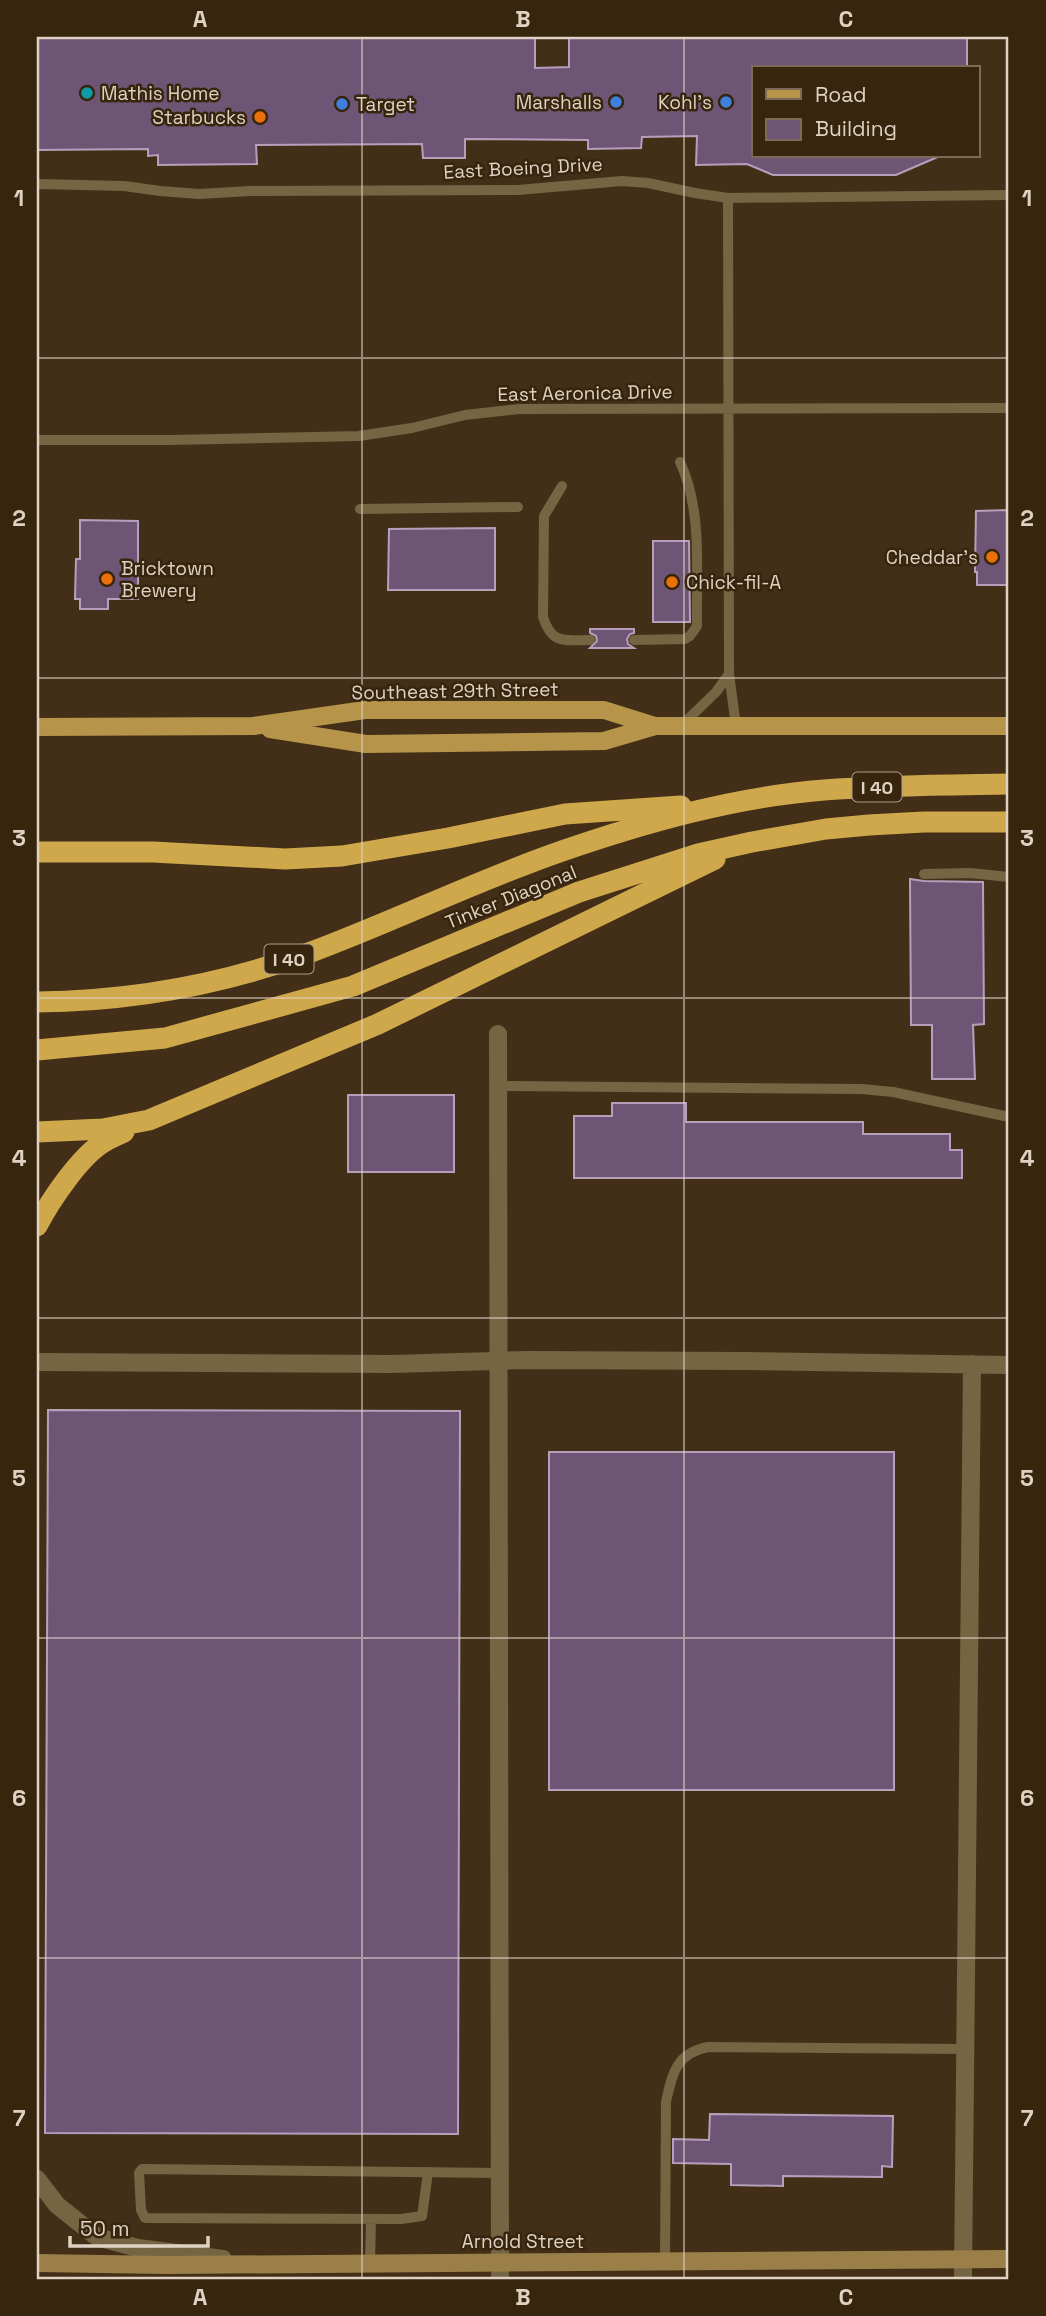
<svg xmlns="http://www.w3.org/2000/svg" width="1046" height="2316" font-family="'Space Grotesk',sans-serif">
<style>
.building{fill:#6f5575;stroke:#b59fbb;stroke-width:2}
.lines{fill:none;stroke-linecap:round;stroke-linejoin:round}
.service{stroke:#756543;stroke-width:10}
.minor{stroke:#756543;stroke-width:18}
.tertiary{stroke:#756543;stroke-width:18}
.secondary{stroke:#9a8048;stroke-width:18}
.primary{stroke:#b6954b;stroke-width:18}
.motorway{stroke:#d0a84c;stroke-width:21}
.grid{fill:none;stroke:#dfd2c4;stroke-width:2;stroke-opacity:0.55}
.culture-dot{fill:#0f9aa8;stroke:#38250d;stroke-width:2.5}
.shop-dot{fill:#3f7fe0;stroke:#38250d;stroke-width:2.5}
.food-dot{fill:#e8710a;stroke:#38250d;stroke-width:2.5}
.labels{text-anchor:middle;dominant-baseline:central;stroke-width:5;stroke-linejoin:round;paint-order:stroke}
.shield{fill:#38250d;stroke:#ad9e8d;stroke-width:2}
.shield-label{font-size:18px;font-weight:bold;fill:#dfd2c4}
.poi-label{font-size:19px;fill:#dfd2c4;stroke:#38250d;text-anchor:start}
.street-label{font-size:19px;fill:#dfd2c4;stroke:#38250d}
.neatline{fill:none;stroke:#dfd2c4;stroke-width:2.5}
.grid-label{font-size:23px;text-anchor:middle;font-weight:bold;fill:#dfd2c4}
</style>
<rect width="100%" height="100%" fill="#432f17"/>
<path class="building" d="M37 37H535V68L569 67V37H967V68H754V156H940L896 175H773L747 164 696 165 697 136 642 137 641 148 588 149V140L465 139V158H423L422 144 256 145 257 164 158 165V155L148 156V149L37 150Z
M1009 510V585H977V572H975L976 511Z
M80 520 138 521V599H108V609H80V599H75L76 559H80Z
M495 528V590H388L389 529Z
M653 541H689L690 622H653Z
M590 629H634V633L630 634 627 639 628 644 634 648H590L597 641 596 636 590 633Z
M910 879 924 881 983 882 984 1024 973 1025 975 1079H932V1025H911Z
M348 1095H454V1172H348Z
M612 1103H686V1122H863V1134H950V1150H962V1178H574V1116H612Z
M48 1410 460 1411 458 2134 45 2133Z
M549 1452H894V1790H549Z
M710 2114 893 2116 892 2167 882 2166V2177L783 2176V2186L731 2185V2164L673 2163V2139L709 2140Z"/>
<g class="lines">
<path class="service" d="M37 184 124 186 160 191 199 194 250 191 518 190 622 181 648 183 695 193 728 198 1009 195
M728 198 729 674 736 726
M37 440H169L359 436 412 428 465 415 519 409 1009 408
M562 486 544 516 543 617C552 645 564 640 590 640
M360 509 518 507
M634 640 685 639 690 636 697 626C696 573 703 511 680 462
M682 725 716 692 729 674
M924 874 970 873 1009 877
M498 1086 862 1089 893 1092 1009 1117
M428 2172 422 2216 401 2219 145 2218 141 2210 139 2173 142 2169 500 2173
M665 2261 666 2102C672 2074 676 2053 708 2047L965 2049
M370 2263 371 2219"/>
<path class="minor" d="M498 1034 500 2279
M37 1362 392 1364 527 1360 743 1361 1009 1365
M963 2279 972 1364"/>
<path class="tertiary" d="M37 2179 57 2205 97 2237 138 2248 223 2259"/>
<path class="secondary" d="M37 2263 167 2265 1009 2259"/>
<path class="primary" d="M37 727 253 726 365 710H604L655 726H1009
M270 729 366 744 604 741 655 726"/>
<path class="motorway" d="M37 852H153L285 859 342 856 448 838 565 814 681 806
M37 1002C128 1001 220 985 306 954 393 922 475 881 562 851 646 822 735 797 824 790 886 785 948 785 1009 784
M37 1050 165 1038 353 986 579 892 698 854 752 842 826 829 869 825 924 822H1009
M37 1132 103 1129 149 1120 378 1024 715 859
M37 1226C50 1201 80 1156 104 1142 110 1138 118 1135 124 1132"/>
</g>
<path class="grid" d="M362 37V2279M684 37V2279M37 358H1009M37 678H1009M37 998H1009M37 1318H1009M37 1638H1009M37 1958H1009"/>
<circle class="culture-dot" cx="87" cy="93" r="7"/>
<g class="shop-dot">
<circle cx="616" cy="102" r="7"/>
<circle cx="726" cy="102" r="7"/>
<circle cx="342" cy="104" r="7"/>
</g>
<g class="food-dot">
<circle cx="260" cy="117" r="7"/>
<circle cx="992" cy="557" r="7"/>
<circle cx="107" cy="579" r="7"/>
<circle cx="672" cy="582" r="7"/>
</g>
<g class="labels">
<g class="shield">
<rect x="852.5" y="772.5" width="49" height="29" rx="5"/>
<rect x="264.5" y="944.5" width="49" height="29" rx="5"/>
</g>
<g class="shield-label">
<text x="877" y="787">I 40</text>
<text x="289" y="959">I 40</text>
</g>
<g class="poi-label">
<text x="101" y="93">Mathis Home</text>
<text x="602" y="102" text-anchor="end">Marshalls</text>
<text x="712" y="102" text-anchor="end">Kohl's</text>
<text x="356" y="104">Target</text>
<text x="246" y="117" text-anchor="end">Starbucks</text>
<text x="978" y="557" text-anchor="end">Cheddar's</text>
<text x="121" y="568">Bricktown<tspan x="121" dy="22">Brewery</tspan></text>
<text x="686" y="582">Chick-fil-A</text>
</g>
<g class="street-label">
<text transform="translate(523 168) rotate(-3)">East Boeing Drive</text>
<text transform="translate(585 393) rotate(-1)">East Aeronica Drive</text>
<text transform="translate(455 691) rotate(-1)">Southeast 29th Street</text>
<text transform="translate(511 897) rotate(-22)">Tinker Diagonal</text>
<text x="523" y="2241">Arnold Street</text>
</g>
</g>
<rect width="1046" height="2316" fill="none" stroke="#38250d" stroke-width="77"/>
<rect x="752" y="66" width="228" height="91" fill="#38250d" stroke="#7b6a56" stroke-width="2"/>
<rect x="766" y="89" width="35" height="10" fill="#b6954b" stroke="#7b6a56" stroke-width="2"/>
<text x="815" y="102" font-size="21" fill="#dfd2c4">Road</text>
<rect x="766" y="119" width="35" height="21" fill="#6f5575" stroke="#7b6a56" stroke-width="2"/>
<text x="815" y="136" font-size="21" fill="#dfd2c4">Building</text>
<path d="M70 2236v10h138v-10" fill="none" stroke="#dfd2c4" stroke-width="3.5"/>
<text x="80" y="2236" font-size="21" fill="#dfd2c4" stroke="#38250d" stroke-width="5" paint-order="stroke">50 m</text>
<rect x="38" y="38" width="969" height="2240" class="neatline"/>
<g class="grid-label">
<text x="200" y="27">A</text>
<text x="523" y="27">B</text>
<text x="846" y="27">C</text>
<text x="19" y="206">1</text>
<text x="1027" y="206">1</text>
<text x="19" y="526">2</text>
<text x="1027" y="526">2</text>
<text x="19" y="846">3</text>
<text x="1027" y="846">3</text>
<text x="19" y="1166">4</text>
<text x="1027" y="1166">4</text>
<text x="19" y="1486">5</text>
<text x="1027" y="1486">5</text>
<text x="19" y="1806">6</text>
<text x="1027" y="1806">6</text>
<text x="19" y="2126">7</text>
<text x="1027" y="2126">7</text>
<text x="200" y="2305">A</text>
<text x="523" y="2305">B</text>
<text x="846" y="2305">C</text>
</g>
</svg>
